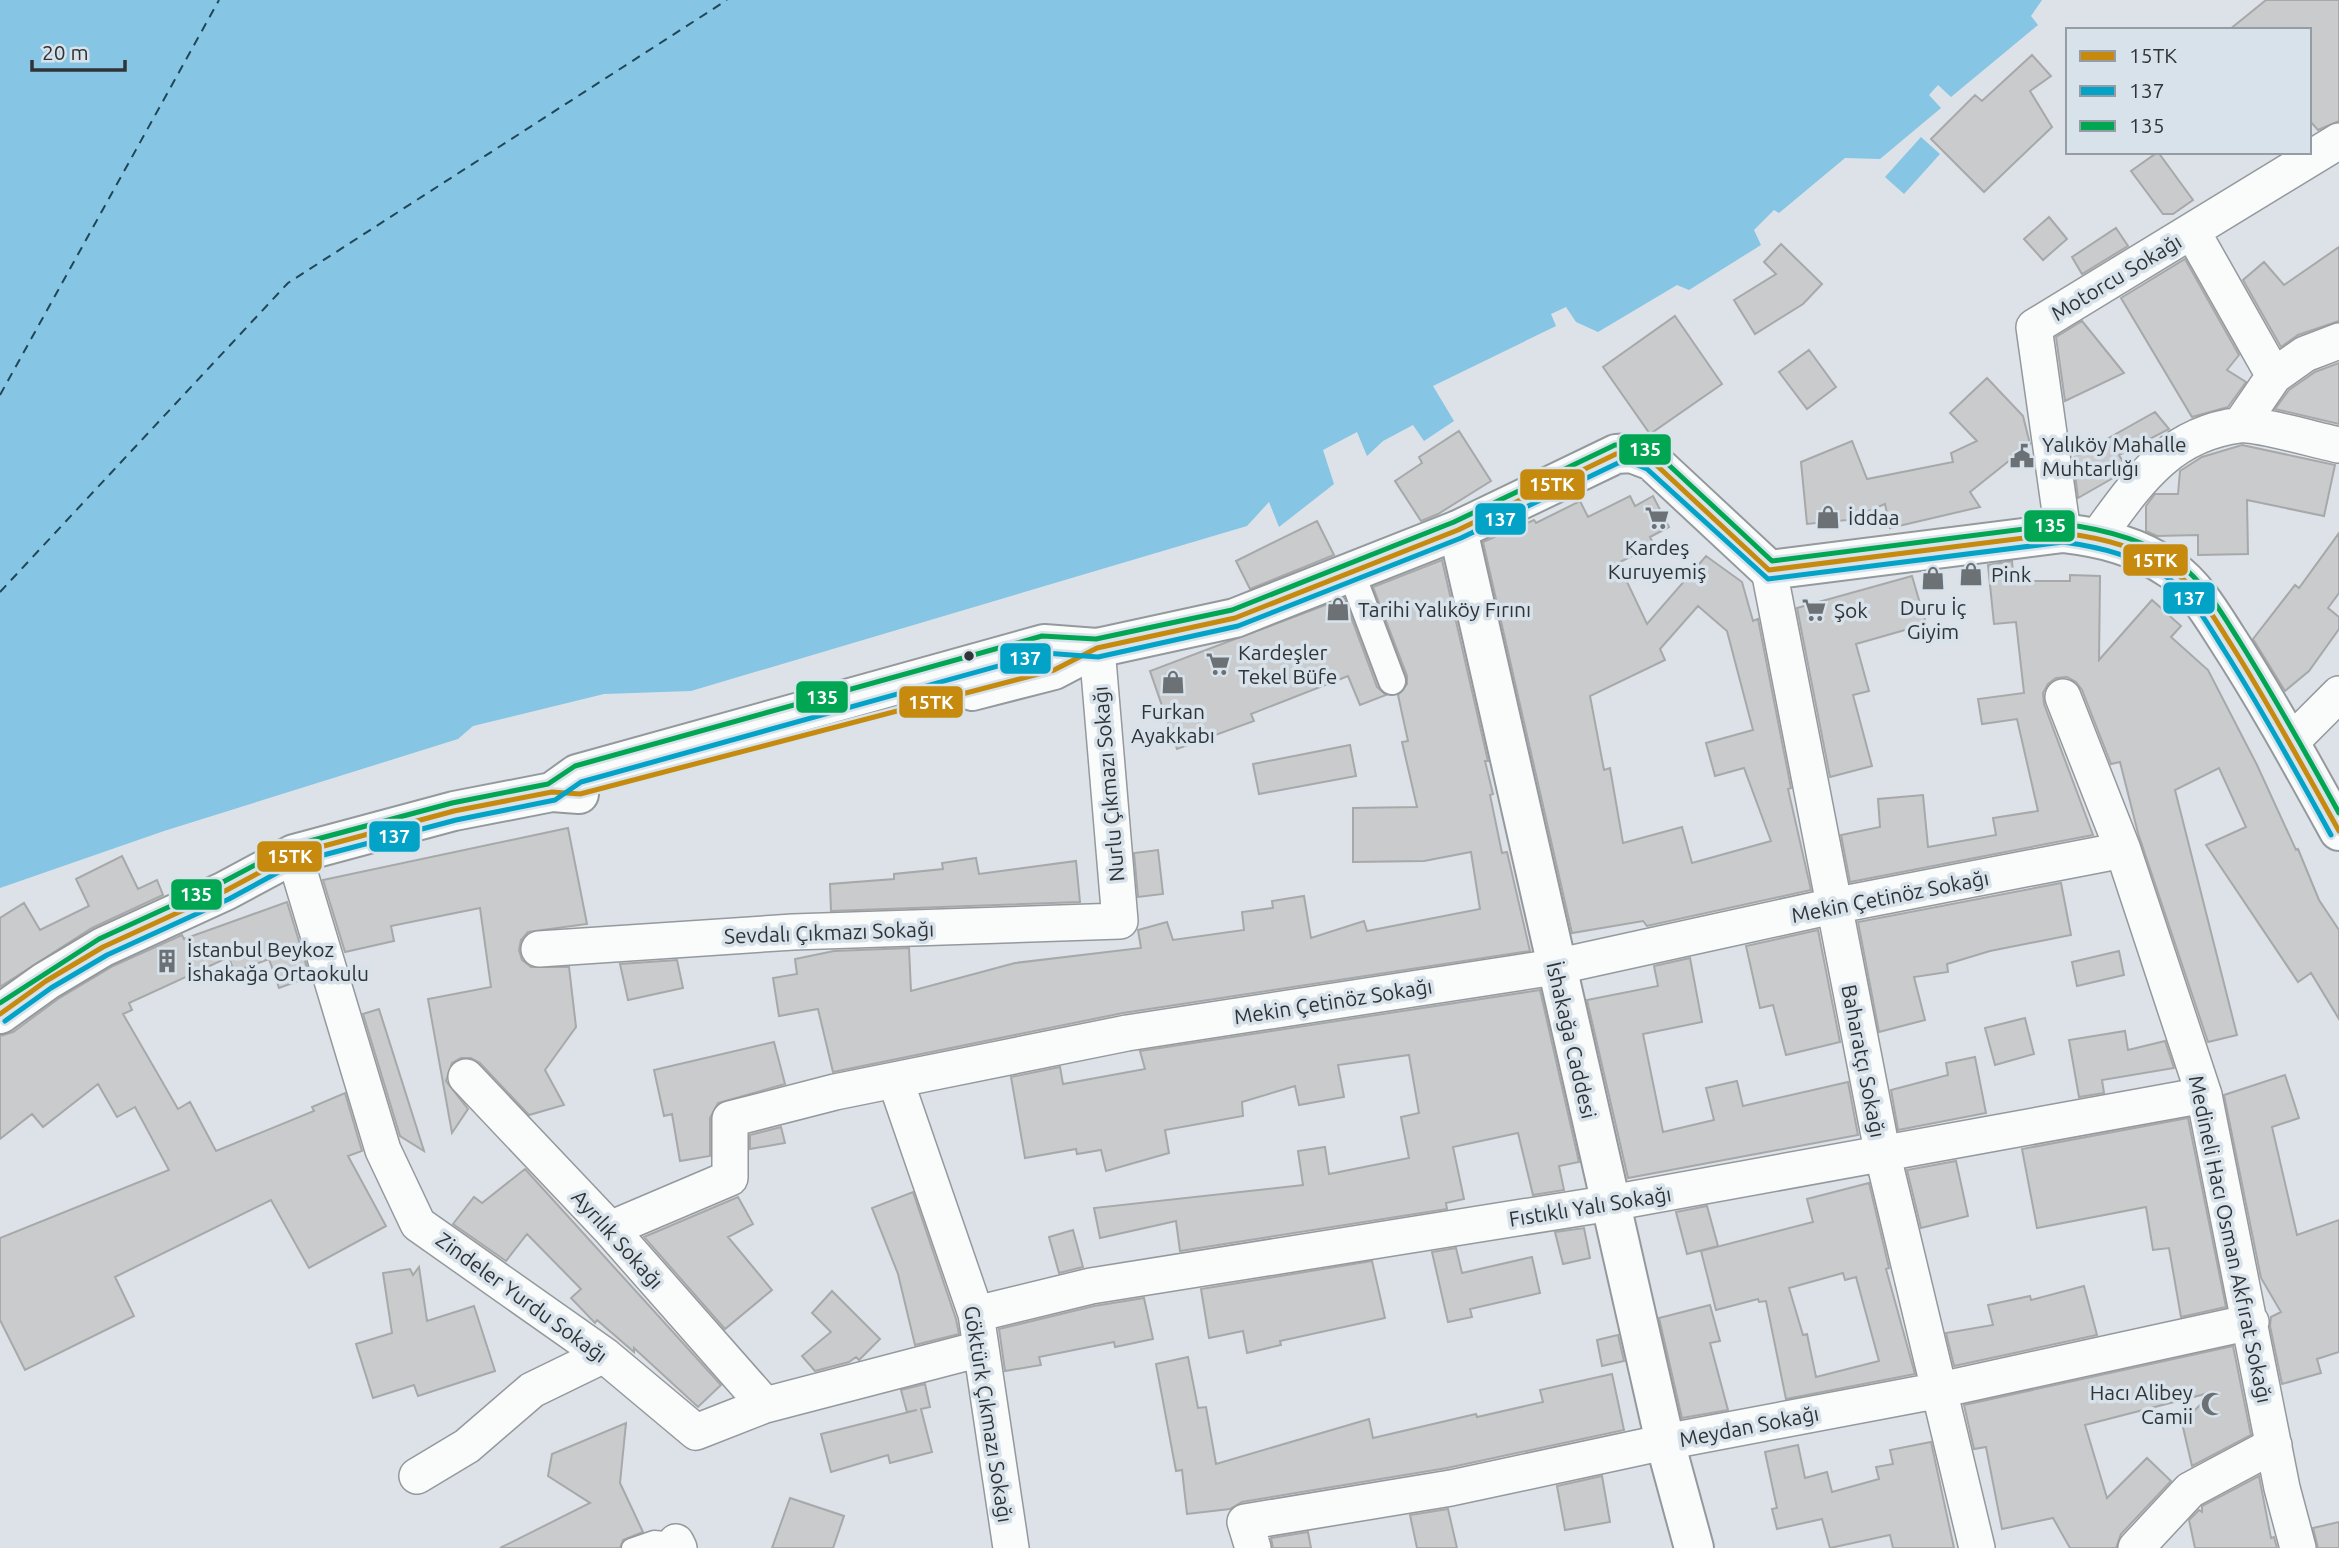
<svg xmlns="http://www.w3.org/2000/svg" width="2339" height="1548" font-family="Ubuntu,sans-serif">
<style>
.water{fill:#86c5e3}
.lines{fill:none;stroke-linecap:round;stroke-linejoin:round}
.ferry{stroke:#204758;stroke-width:2;stroke-dasharray:9 7;stroke-linecap:butt}
.building{fill:#cacbcd;stroke:#a7a8a9;stroke-width:2;fill-rule:evenodd}
.service-casing{stroke:#94999d;stroke-width:21}
.pedestrian-casing{stroke:#94999d;stroke-width:30}
.minor-casing{stroke:#94999d;stroke-width:38}
.tertiary-casing{stroke:#94999d;stroke-width:42}
.primary-casing{stroke:#94999d;stroke-width:42}
.service{stroke:#fafbfb;stroke-width:18}
.pedestrian{stroke:#fafbfb;stroke-width:26}
.minor{stroke:#fafbfb;stroke-width:35}
.tertiary{stroke:#fafbfb;stroke-width:38}
.primary{stroke:#fafbfb;stroke-width:38}
.bus-1-casing{stroke:#d8e2eb;stroke-width:10}
.bus-2-casing{stroke:#d8e2eb;stroke-width:10}
.bus-3-casing{stroke:#d8e2eb;stroke-width:10}
.bus-1{stroke:#c58a0e;stroke-width:5}
.bus-2{stroke:#02a3c6;stroke-width:5}
.bus-3{stroke:#00a651;stroke-width:5}
.bus-dot{fill:#303437;stroke:#d8e2eb;stroke-width:2.5}
.labels{text-anchor:middle;dominant-baseline:central;stroke-width:7;stroke-linejoin:round;paint-order:stroke}
.street-label{font-size:21px;fill:#303437;stroke:#d8e2eb}
.poi-label{font-size:21px;fill:#303437;stroke:#d8e2eb;text-anchor:start}
.line-badge{stroke:#d8e2eb;stroke-width:2.5}
.badge-label{font-size:19px;text-anchor:middle;font-weight:bold;fill:#fff}
</style>
<rect width="100%" height="100%" fill="#dce2e7"/>
<path class="water" d="M0 0H2042L2031 16 2038 25 1951 97 1938 85 1929 95 1941 108 1880 159 1845 158 1779 213 1774 210 1754 230 1761 245 1689 290 1677 285 1598 332 1576 322 1566 307 1551 314 1556 326 1433 386 1454 421 1424 441 1413 425 1383 441 1367 456 1357 432 1323 450 1334 484 1279 527 1269 502 1247 526 691 691 604 694 473 726 458 739 164 831 0 888Z
M1921 137 1940 154 1904 194 1885 177Z"/>
<g class="lines">
<path class="ferry" d="M0 395 219 0
M0 592 288 283 727 0"/>
</g>
<path class="building" d="M2266 0H2339V121L2318 130 2309 120V30H2229Z
M2032 55 2051 76 2030 91 2052 127 1984 192 1931 139 1975 95 1982 101Z
M2158 152 2193 200 2173 214H2163L2131 171Z
M2049 217 2067 239 2043 260 2024 239Z
M2116 228 2128 246 2082 274 2072 257Z
M1781 244 1822 284 1803 304 1755 334 1734 300 1776 274 1764 262Z
M2339 247V321L2298 335 2281 347 2243 280 2264 262 2284 285Z
M2185 259 2239 355 2227 370 2246 382 2228 407 2192 417 2121 298Z
M1675 316 1722 384 1650 434 1603 367Z
M2082 321 2124 373 2065 401 2056 337Z
M1809 350 1836 387 1807 409 1779 372Z
M2339 363V424L2275 409 2289 390 2315 372Z
M1987 378 2023 416 2030 444 1970 492 1980 507 1890 528 1885 504 1847 520 1807 524 1801 462 1852 441 1867 479 1953 462 1951 453 1977 441 1950 413Z
M2155 412 2169 429 2119 455 2126 467 2120 474 2078 498 2073 458Z
M1459 431 1491 481 1438 514 1421 521 1395 481 1422 463 1419 457Z
M2242 445 2335 465 2324 516 2247 500 2248 554 2198 555V535L2157 536 2146 531V506L2155 494H2178L2180 471 2202 457Z
M1630 496 1635 506 1653 496 1669 527 1650 537 1654 545 1618 563 1647 624 1706 556 1742 582 1753 621 1758 619 1791 788 1788 789 1811 890 1647 926 1643 921 1572 933 1483 542 1534 520 1536 523 1580 501 1588 517ZM1698 606 1727 631 1753 730 1706 743 1715 776 1744 768 1771 841 1692 863 1682 827 1623 843 1610 768 1604 770 1590 696 1665 660 1660 649Z
M1317 521 1334 555 1250 589 1236 561Z
M2339 533V593L2328 608 2339 617V629L2309 671 2285 691 2253 639 2295 585 2299 588Z
M1442 560 1488 761H1485L1493 794 1490 795 1502 853 1507 852 1530 951 1123 1013 833 1072 818 1009 779 1016 773 978 797 974 795 959 834 951 909 948 911 991 1015 963 1141 948 1138 930 1167 922 1173 940 1244 930 1242 912 1273 908 1272 901 1304 896 1311 938 1364 921 1367 931 1480 909 1471 852 1424 861 1353 862V808L1417 807 1402 742 1408 741 1398 695 1407 684V676L1373 587Z
M2012 561 2014 581H2070V575L2100 576 2099 660 2152 600 2181 626 2171 637 2208 670 2257 765 2296 850 2298 849 2319 900 2339 930V1019L2311 973 2298 982 2206 845 2246 827 2219 768 2175 790 2237 1035 2208 1042 2138 833 2120 762 2111 764 2082 690 2076 682 2067 677 2056 678 2048 684 2043 693 2044 704 2093 835 1850 882 1841 835 1880 827 1878 799 1923 795 1928 847 1996 835 1993 818 2038 811 2017 719 1982 724 1978 699 2024 693 2016 622 1994 624 1988 565Z
M1912 576 1926 624 1856 644 1869 691 1853 695 1872 766 1830 777 1797 608Z
M1344 598 1377 687 1386 695 1360 705 1348 676 1251 714 1254 721 1177 749 1150 671Z
M1350 745 1356 776 1259 794 1253 764Z
M568 828 587 924 528 932 521 940 519 950 522 960 531 967H569L576 1027 545 1070 564 1105 529 1115 480 1063 471 1058H461L452 1063 446 1081 468 1109 452 1133 428 999 491 987 480 908 391 926 394 941 345 952 323 880Z
M1158 850 1163 894 1138 897 1134 853Z
M122 856 138 889 157 880 163 895 92 928 0 987V918L24 903 40 930 89 906 76 879Z
M976 858 979 874 1076 861 1080 902 831 911 830 884 894 879V874L943 869 942 863Z
M2061 883 2071 935 1990 951 1947 964 1948 972 1914 977 1925 1020 1879 1032 1858 922Z
M287 902 310 977 279 988 269 959 234 972 229 957 129 1003 132 1010 123 1014 178 1109 190 1102 216 1151 314 1111 312 1107 345 1093 362 1151 348 1156 386 1226 309 1268 271 1200 115 1277 134 1316 25 1370 0 1320V1238L169 1170 135 1107 117 1117 98 1084 43 1127 32 1114 0 1139V1036L13 1032 58 999 113 966 182 935 184 939Z
M1818 930 1840 1042 1786 1055 1773 1005 1760 1008 1746 946Z
M2119 951 2124 975 2077 986 2072 962Z
M1690 958 1702 1022 1643 1034 1663 1132 1714 1120 1706 1088 1737 1081 1743 1106 1848 1082 1858 1135 1628 1178 1587 1000 1658 986 1654 966Z
M677 960 683 988 628 1000 620 964Z
M1540 990 1579 1162 1559 1166 1564 1190 1533 1195 1518 1133 1453 1147 1464 1199 1446 1203 1447 1209 1180 1251 1176 1221 1100 1238 1094 1208 1303 1185 1298 1151 1325 1147 1329 1174 1409 1158 1401 1117 1419 1113 1409 1055 1338 1065 1344 1097 1299 1105 1295 1086 1242 1102 1243 1116 1165 1130 1169 1153 1106 1171 1101 1150 1077 1154 1076 1149 1025 1158 1011 1077 1060 1067 1063 1084 1145 1069 1140 1051Z
M379 1009 424 1151 400 1136 363 1014Z
M2025 1018 2034 1054 1995 1065 1985 1028Z
M2125 1031 2128 1050 2165 1041 2174 1068 2102 1080 2104 1093 2079 1097 2069 1040Z
M774 1042 785 1084 718 1103 710 1118V1156L680 1161 672 1114 664 1116 654 1070Z
M1975 1057 1986 1113 1898 1130 1891 1090 1948 1075 1946 1063Z
M2285 1075 2299 1118 2272 1127 2297 1235 2339 1220V1352L2317 1359 2321 1373 2282 1384 2270 1326 2271 1317 2281 1312 2261 1278 2224 1095Z
M2188 1118 2226 1307 2181 1317 2169 1248 2153 1250 2146 1207 2037 1228 2022 1149Z
M781 1127 785 1143 750 1149V1135Z
M1956 1161 1968 1216 1921 1228 1907 1170Z
M525 1169 721 1385 698 1407 634 1348V1352L597 1320 595 1323 571 1298 581 1289 527 1234 506 1261 453 1224 474 1197 482 1203Z
M1869 1183 1889 1268 1886 1269 1915 1374 1786 1399 1766 1301 1759 1302 1758 1299 1716 1310 1701 1251 1813 1222 1807 1199ZM1843 1273 1845 1280 1856 1277 1879 1361 1816 1377 1807 1334 1803 1335 1789 1288Z
M913 1192 956 1319 959 1334 915 1345 898 1274 872 1208Z
M738 1197 753 1224 728 1237 772 1290 725 1329 644 1237Z
M1707 1206 1718 1246 1687 1254 1676 1212Z
M1584 1228 1590 1258 1563 1264 1555 1232Z
M1073 1230 1083 1267 1059 1273 1049 1237Z
M1456 1248 1462 1273 1532 1257 1540 1293 1470 1309 1472 1317 1448 1322 1432 1252Z
M1372 1261 1385 1318 1280 1341 1281 1345 1247 1353 1243 1331 1209 1338 1201 1289Z
M419 1267 427 1321 474 1306 495 1371 418 1396 414 1385 373 1398 356 1344 392 1333 383 1273 410 1269 413 1275Z
M2084 1286 2097 1335 1954 1366 1946 1333 1993 1325 1988 1305 2030 1296 2031 1300Z
M832 1291 880 1339 859 1360 856 1357 849 1362 815 1371 802 1356 831 1332 812 1313Z
M1144 1298 1153 1339 1115 1347 1114 1342 1039 1357 1041 1365 1005 1371 999 1329 1094 1306Z
M1710 1305 1720 1341 1710 1343 1728 1410 1682 1418 1659 1318Z
M1618 1335 1624 1361 1602 1366 1597 1340Z
M2233 1346 2251 1435 2192 1466 2182 1423 2213 1392 2085 1425 2107 1498 2147 1458 2171 1481 2121 1534 2116 1548H2070L2053 1518 2002 1529 1986 1447 1974 1449 1964 1405Z
M1188 1357 1198 1408 1206 1407 1216 1464 1369 1419 1373 1438 1476 1414 1477 1417 1543 1402 1540 1390 1612 1374 1624 1430 1447 1468 1242 1502 1230 1509 1187 1514 1182 1470 1176 1471 1156 1364Z
M925 1384 930 1407 921 1409 932 1452 890 1463 888 1455 831 1472 821 1434 917 1410 907 1412 901 1390Z
M626 1423 620 1483 643 1532 623 1540 620 1548H500L590 1503 548 1476 552 1454Z
M1931 1442 1954 1548H1893L1890 1535 1830 1548 1822 1519 1777 1529 1772 1509 1777 1508 1765 1452 1798 1445 1805 1478 1827 1472 1832 1492 1879 1479 1876 1467 1893 1464 1890 1450Z
M1602 1476 1610 1522 1565 1530 1557 1486Z
M2259 1476 2271 1538 2274 1537 2277 1548H2195L2189 1520 2199 1510 2202 1512V1506Z
M790 1498 844 1516 833 1548H772Z
M1448 1509 1457 1548H1417L1410 1515Z
M2339 1522V1548H2318L2313 1528Z
M1308 1532 1311 1548H1273L1271 1538Z"/>
<g class="lines">
<g class="service-casing">
<path id="service" d="M631 1548 654 1540 676 1542"/>
</g>
<g class="pedestrian-casing">
<path id="pedestrian" d="M1351 572 1392 681"/>
</g>
<g class="minor-casing">
<path id="minor" d="M2192 231 2274 376 2241 424
M2274 376 2305 354 2339 341
M2063 533 2034 327 2339 141
M2098 536C2137 483 2168 434 2240 425 2256 423 2319 441 2339 445
M1769 570 1883 1156 1977 1548
M2063 697 2123 850 2204 1095 2282 1488 2298 1548
M2290 743 2339 694
M294 854 383 1150 418 1224 604 1355 696 1432 765 1405 980 1349
M539 949 793 932 1120 921 1097 648
M466 1077 610 1229 765 1405
M896 1082 976 1314 1011 1548
M610 1229 730 1178V1119L835 1092 1127 1033 1555 967 1833 906 2123 850
M976 1314 1091 1286 1611 1203 2204 1095
M417 1476 467 1446 532 1390 604 1355
M676 1542 679 1548
M1253 1548 1245 1522 1451 1488 1665 1442 1940 1390 2251 1322
M2136 1548 2190 1490 2274 1445"/>
</g>
<g class="tertiary-casing">
<path id="tertiary" d="M1458 530 1665 1442 1694 1548"/>
</g>
<g class="primary-casing">
<path id="primary" d="M972 691 1054 670 1096 648
M552 792 577 774 1044 644 1097 648 1235 618 1458 530 1616 454 1631 453 1652 461 1769 570 2063 533C2104 538 2137 546 2172 570 2194 585 2212 615 2226 637 2267 700 2303 766 2339 831
M0 1014 46 981 103 947 225 891 294 854 454 811 552 792 579 794"/>
</g>
<use href="#service" class="service"/>
<use href="#pedestrian" class="pedestrian"/>
<use href="#minor" class="minor"/>
<use href="#tertiary" class="tertiary"/>
<use href="#primary" class="primary"/>
<g class="bus-1-casing">
<path id="bus-1" d="M0 1014 46 981 103 947 225 891 294 854 454 811 552 792 580 794 1054 670 1097 648 1235 618 1458 530 1616 454 1631 453 1652 461 1769 570 2063 533C2102 538 2140 547 2173 571 2199 589 2215 620 2232 646 2270 706 2304 769 2339 831"/>
</g>
<g class="bus-2-casing">
<path id="bus-2" d="M5 1021 51 988 107 955 229 899 297 862 456 820 555 800 581 782 1045 653 1098 657 1238 626 1461 538 1618 463 1630 462 1647 469 1768 579 2063 542C2100 547 2137 556 2168 578 2193 596 2208 625 2224 650 2262 710 2297 773 2331 835"/>
</g>
<g class="bus-3-casing">
<path id="bus-3" d="M0 1003 99 939 221 883 291 846 452 803 548 784 575 766 1042 636 1096 639 1232 610 1454 522 1615 445H1633L1657 454 1772 561 2063 524C2103 529 2144 539 2178 563 2205 583 2222 614 2240 642 2275 698 2307 755 2339 813"/>
</g>
<use href="#bus-1" class="bus-1"/>
<use href="#bus-2" class="bus-2"/>
<use href="#bus-3" class="bus-3"/>
</g>
<defs>
<g id="civic-bare" transform="scale(1.89)"><path d="M-.6-6.5H3V-4.5H.6V-3L4-1V1h2V6H-6V1h2V-1L-.6-3ZM-1.2 2.5V6h2.4V2.5Z" fill="#6c7175" stroke="#d8e2eb" stroke-width="2.5" paint-order="stroke"/></g>
<g id="shop-bare" transform="scale(1.89)"><path d="M-5-2.5h2.3a2.7 3.5 0 0 1 5.4 0H5L5.5 6h-11ZM-1.5-2.5h3a1.5 2.3 0 0 0-3 0Z" fill="#6c7175" stroke="#d8e2eb" stroke-width="2.5" paint-order="stroke"/></g>
<g id="supermarket-bare" transform="scale(1.89)"><path d="M-6-5.5h2.5l.6 2H6L4.5 2H-2.5L-4.4-4H-6ZM-1.5 3.2a1.3 1.3 0 1 0 .1 0ZM3 3.2a1.3 1.3 0 1 0 .1 0Z" fill="#6c7175" stroke="#d8e2eb" stroke-width="2.5" paint-order="stroke"/></g>
<g id="building-bare" transform="scale(1.89)"><path d="M-4-6H4V6H1V3H-1V6H-4ZM-2.5-4.3h1.7v1.8h-1.7ZM.8-4.3h1.7v1.8H.8ZM-2.5-1h1.7V.8h-1.7ZM.8-1h1.7V.8H.8Z" fill="#6c7175" stroke="#d8e2eb" stroke-width="2.5" paint-order="stroke"/></g>
<g id="mosque-bare" transform="scale(1.89)"><path d="M3.5-4.9A6 6 0 1 0 3.5 4.9A5 5 0 1 1 3.5-4.9Z" fill="#6c7175" stroke="#d8e2eb" stroke-width="2.5" paint-order="stroke"/></g>
</defs>
<g fill-rule="evenodd">
<use href="#civic-bare" x="2022" y="456"/>
<use href="#shop-bare" x="1828" y="517"/>
<use href="#supermarket-bare" x="1657" y="518"/>
<use href="#shop-bare" x="1971" y="574"/>
<use href="#shop-bare" x="1933" y="578"/>
<use href="#shop-bare" x="1338" y="609"/>
<use href="#supermarket-bare" x="1814" y="610"/>
<use href="#supermarket-bare" x="1218" y="664"/>
<use href="#shop-bare" x="1173" y="682"/>
<use href="#building-bare" x="167" y="961"/>
<use href="#mosque-bare" x="2213" y="1404"/>
</g>
<circle class="bus-dot" cx="969" cy="656" r="6"/>
<g class="labels">
<g class="street-label">
<text transform="translate(2116 277) rotate(-31)">Motorcu Sokağı</text>
<text transform="translate(1108 784) rotate(-95)">Nurlu Çıkmazı Sokağı</text>
<text transform="translate(1890 896) rotate(-11)">Mekin Çetinöz Sokağı</text>
<text transform="translate(829 932) rotate(-2)">Sevdalı Çıkmazı Sokağı</text>
<text transform="translate(1333 1001) rotate(-9)">Mekin Çetinöz Sokağı</text>
<text transform="translate(1572 1040) rotate(77)">İshakağa Caddesi</text>
<text transform="translate(1864 1061) rotate(79)">Baharatçı Sokağı</text>
<text transform="translate(1590 1206) rotate(-9)">Fıstıklı Yalı Sokağı</text>
<text transform="translate(618 1239) rotate(48)">Ayrılık Sokağı</text>
<text transform="translate(2231 1239) rotate(78)">Medineli Hacı Osman Akfırat Sokağı</text>
<text transform="translate(522 1297) rotate(36)">Zindeler Yurdu Sokağı</text>
<text transform="translate(989 1414) rotate(81)">Göktürk Çıkmazı Sokağı</text>
<text transform="translate(1749 1426) rotate(-11)">Meydan Sokağı</text>
</g>
<g class="poi-label">
<text x="2042" y="444">Yalıköy Mahalle<tspan x="2042" dy="24">Muhtarlığı</tspan></text>
<text x="1848" y="517">İddaa</text>
<text x="1657" y="547" text-anchor="middle">Kardeş<tspan x="1657" dy="24">Kuruyemiş</tspan></text>
<text x="1991" y="574">Pink</text>
<text x="1933" y="607" text-anchor="middle">Duru İç<tspan x="1933" dy="24">Giyim</tspan></text>
<text x="1358" y="609">Tarihi Yalıköy Fırını</text>
<text x="1834" y="610">Şok</text>
<text x="1238" y="652">Kardeşler<tspan x="1238" dy="24">Tekel Büfe</tspan></text>
<text x="1173" y="711" text-anchor="middle">Furkan<tspan x="1173" dy="24">Ayakkabı</tspan></text>
<text x="187" y="949">İstanbul Beykoz<tspan x="187" dy="24">İshakağa Ortaokulu</tspan></text>
<text x="2193" y="1392" text-anchor="end">Hacı Alibey<tspan x="2193" dy="24">Camii</tspan></text>
</g>
</g>
<g class="line-badge">
<rect x="1618" y="433" width="54" height="33" rx="7" fill="#00a651"/>
<rect x="1519" y="468" width="67" height="33" rx="7" fill="#c58a0e"/>
<rect x="1474" y="502" width="53" height="34" rx="7" fill="#02a3c6"/>
<rect x="2023" y="509" width="53" height="34" rx="7" fill="#00a651"/>
<rect x="2122" y="543" width="67" height="34" rx="7" fill="#c58a0e"/>
<rect x="2162" y="581" width="54" height="34" rx="7" fill="#02a3c6"/>
<rect x="999" y="642" width="53" height="33" rx="7" fill="#02a3c6"/>
<rect x="795" y="680" width="54" height="34" rx="7" fill="#00a651"/>
<rect x="898" y="685" width="66" height="34" rx="7" fill="#c58a0e"/>
<rect x="368" y="820" width="53" height="33" rx="7" fill="#02a3c6"/>
<rect x="256" y="840" width="67" height="33" rx="7" fill="#c58a0e"/>
<rect x="170" y="878" width="53" height="33" rx="7" fill="#00a651"/>
</g>
<g class="badge-label">
<text x="1645" y="456">135</text>
<text x="1552" y="491">15TK</text>
<text x="1500" y="526">137</text>
<text x="2050" y="532">135</text>
<text x="2155" y="567">15TK</text>
<text x="2189" y="605">137</text>
<text x="1025" y="665">137</text>
<text x="822" y="704">135</text>
<text x="931" y="709">15TK</text>
<text x="394" y="843">137</text>
<text x="290" y="863">15TK</text>
<text x="196" y="901">135</text>
</g>
<rect x="2066" y="28" width="245" height="126" fill="#d8e2eb" stroke="#959ca3" stroke-width="2"/>
<rect x="2080" y="51" width="35" height="10" fill="#c58a0e" stroke="#959ca3" stroke-width="2"/>
<text x="2129" y="63" font-size="21" fill="#303437">15TK</text>
<rect x="2080" y="86" width="35" height="10" fill="#02a3c6" stroke="#959ca3" stroke-width="2"/>
<text x="2129" y="98" font-size="21" fill="#303437">137</text>
<rect x="2080" y="121" width="35" height="10" fill="#00a651" stroke="#959ca3" stroke-width="2"/>
<text x="2129" y="133" font-size="21" fill="#303437">135</text>
<path d="M32 60v10h93v-10" fill="none" stroke="#303437" stroke-width="3.5"/>
<text x="42" y="60" font-size="21" fill="#303437" stroke="#d8e2eb" stroke-width="5" paint-order="stroke">20 m</text>
</svg>
